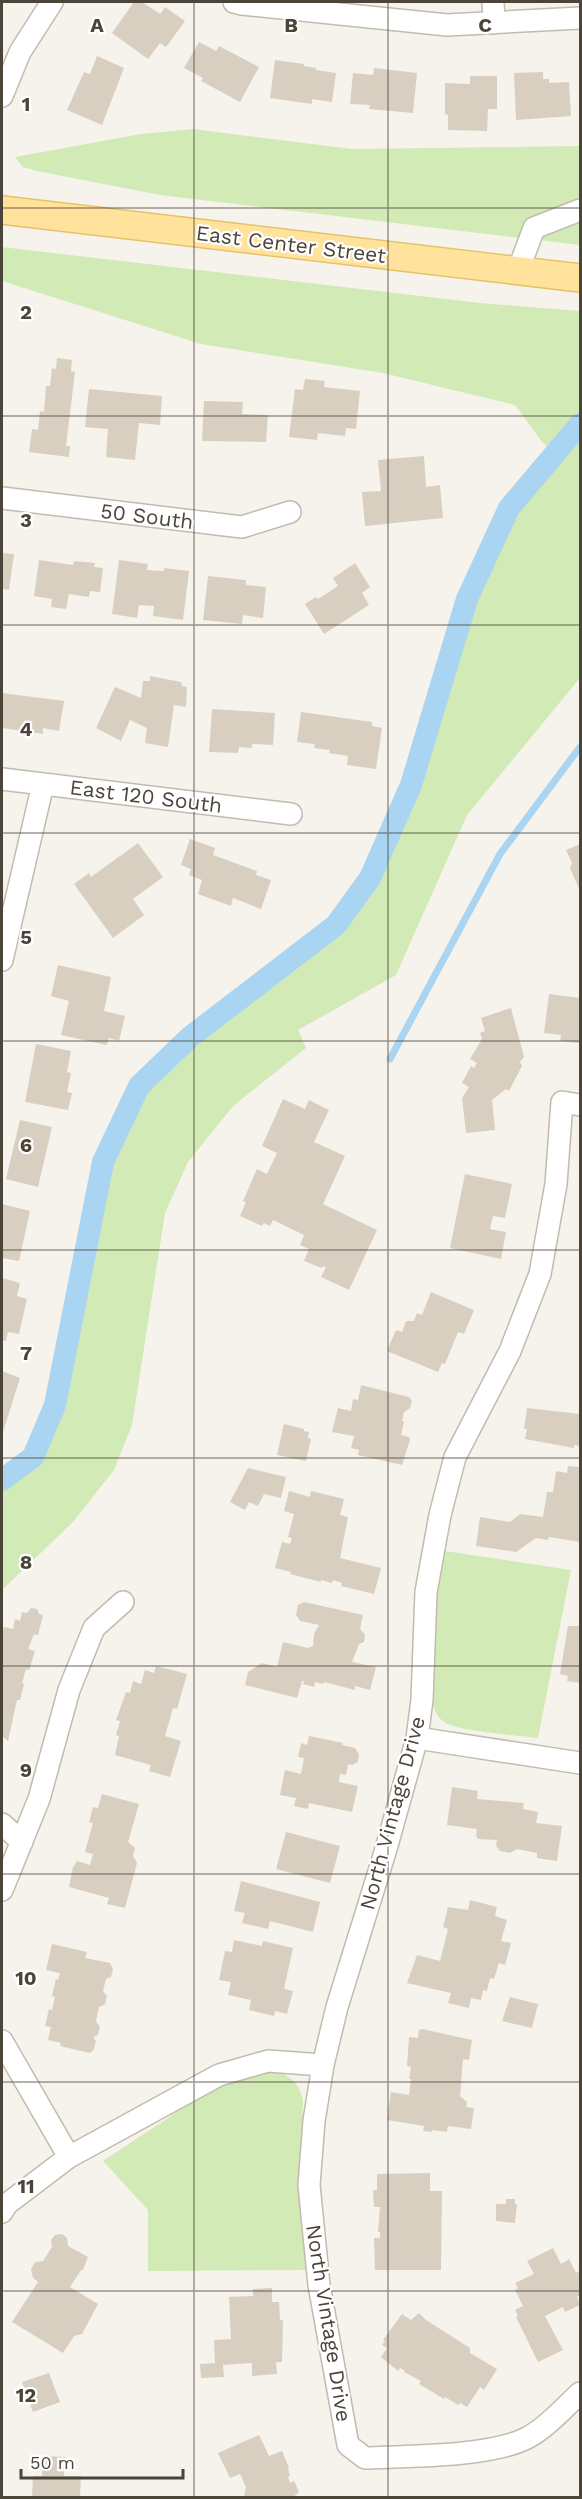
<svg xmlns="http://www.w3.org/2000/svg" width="582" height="2499" font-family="'Work Sans',sans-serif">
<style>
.green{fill:#d2eab5}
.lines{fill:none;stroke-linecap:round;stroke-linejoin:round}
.stream{stroke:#a9d4f2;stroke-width:7}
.canal{stroke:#a9d4f2;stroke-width:22}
.building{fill:#d8cfc1}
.minor-casing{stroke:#c2bbae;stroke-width:24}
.major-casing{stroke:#e6c16a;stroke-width:30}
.minor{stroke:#fff;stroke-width:21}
.major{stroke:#ffe39c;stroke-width:27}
.grid{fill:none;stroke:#4b4439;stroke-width:1.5;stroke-opacity:0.55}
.labels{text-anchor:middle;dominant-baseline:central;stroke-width:4.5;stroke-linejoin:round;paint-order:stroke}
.street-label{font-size:21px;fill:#4b4439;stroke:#fff}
.grid-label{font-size:20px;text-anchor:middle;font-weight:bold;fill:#4b4439;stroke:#fff;stroke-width:4.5;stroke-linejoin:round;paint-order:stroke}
</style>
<rect width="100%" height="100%" fill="#f6f3ec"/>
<path class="green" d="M193 129 352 149 580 146V245L160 195 37 171 23 167 15 157 141 134Z
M2 247 480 303 580 311V678L467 815 396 975 298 1030 306 1048 233 1106 188 1162 165 1213 132 1425 114 1470 73 1522 2 1590V1488L21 1473 51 1430 109 1165 141 1096 174 1059 343 928 385 857 437 716 471 601 517 514 561 457 543 443 515 405 383 373 201 344 2 281Z
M445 1551 571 1570 538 1738C518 1735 459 1732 444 1722 436 1717 433 1705 430 1697L439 1579Z
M276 2070C291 2077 299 2083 303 2100L301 2183 306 2270 148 2271V2210L103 2161 227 2079Z"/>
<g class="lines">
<path class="stream" d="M390 1059 500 854 580 747"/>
<path class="canal" d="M2 1480 33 1457 55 1405 103 1162 139 1086 190 1037 336 925 370 878 411 785 467 599 509 508 580 424"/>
</g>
<path class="building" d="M134 2H142L160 14 165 7 185 21 166 47 160 43 148 59 112 33Z
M199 42 216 51 219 46 259 67 240 102 201 81 203 78 184 68Z
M97 56 124 68 102 125 67 110 84 72 90 74Z
M275 60 304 64V66L316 68V70L336 73 332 102 312 99V104L270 98Z
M374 68 417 73 413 113 369 109 370 105 350 104 353 73 373 75Z
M543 72V79H549V83L569 82 571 116 516 120 514 73Z
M470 76H497V109H488L487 131 448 130V115L445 114V83L470 84Z
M57 358 72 360 71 371 75 372 66 446H70L69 457 29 452 32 429 38 430 40 411 44 412 46 386H50L52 368 56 369Z
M305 379 325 381 324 387 360 391 356 429 346 428 345 436 318 433 317 440 289 437 295 389 303 390Z
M89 389 162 396 160 425 139 423 135 460 106 457 108 429 85 427Z
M204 401 243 402 242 414 268 415 266 442 202 441Z
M424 456 426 487 440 485 443 518 365 526 362 492 381 491 378 460Z
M2 553 14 554 9 590 2 589Z
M39 560 73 565 74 561 95 563 94 567 103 568 100 592 90 591 89 597 69 594 66 609 51 607 52 599 34 596Z
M119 560 148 564 147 570 164 571V568L189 571 183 620 153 616 154 606 139 605 137 618 112 614Z
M355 563 370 587 362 593 369 605 324 634 305 604 316 597 318 599 338 586 333 578Z
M208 576 246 580V585L266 587 263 618 243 615 242 624 203 620Z
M150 676 181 682 182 686 187 687 186 707 174 705 168 747 145 743 147 728 130 720 121 741 96 728 115 687 141 698 143 681H150Z
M2 693 64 701 59 731 43 728V734L2 728Z
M212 709 275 713 273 745 252 744V748L239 747 238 753 209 752Z
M301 712 372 722V726L382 728 376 769 347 765 348 756 329 753 330 750 314 748 315 744 297 742Z
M190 839 215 848 213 855 257 871 256 875 271 880 261 909 233 898 231 906 198 894 202 880 189 875 191 869 181 865Z
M138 843 163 877 133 899 144 915 113 938 74 884 89 873 91 877Z
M580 844V891L570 868 572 863 566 850Z
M58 965 111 977 104 1011 125 1016 119 1041 109 1038 107 1045 61 1035 69 1001 51 996Z
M549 994 580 998V1041L578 1043 560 1041 561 1035 544 1033Z
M511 1008 524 1057 520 1062 522 1066 509 1091 506 1089 492 1100 495 1130 466 1133 462 1098 469 1087 462 1083 471 1066 474 1068 477 1063 470 1059 482 1039 480 1033 485 1031 481 1018Z
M36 1044 71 1051 67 1072 71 1073 67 1092 72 1093 68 1110 25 1102Z
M283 1099 305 1109 309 1100 329 1110 314 1142 345 1156 323 1204 377 1230 349 1290 321 1277 326 1267 323 1266 322 1268 304 1261 309 1249 300 1245 304 1235 273 1220 270 1226 264 1223 262 1226 240 1216 246 1202 243 1201 257 1169 267 1174 277 1153 262 1146Z
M20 1120 52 1127 38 1187 6 1179Z
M465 1174 512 1184 505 1218 493 1216 490 1229 506 1232 501 1259 450 1248Z
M2 1204 30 1211 19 1261 2 1258Z
M2 1278 20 1283 17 1296 27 1299 19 1334 8 1332 6 1341 2 1340Z
M431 1292 474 1310 464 1334 458 1332 445 1364 442 1363 438 1372 387 1351 396 1330 402 1332 406 1321H414L417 1313 422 1315Z
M2 1371 20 1378 2 1435Z
M361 1385 409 1397 412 1401 410 1408 404 1412 402 1421H404L401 1435 409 1437 410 1440 402 1465 358 1455 359 1450 351 1448 354 1436 332 1432 338 1408 351 1411 353 1399 358 1400Z
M527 1408 580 1414V1446L574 1445V1448L525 1439 527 1429H524Z
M284 1424 304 1429V1431L309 1432 308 1438 311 1439 306 1461 277 1455Z
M568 1466 580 1467V1542L549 1537 548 1540 536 1538 516 1552 476 1546 480 1517 510 1522 520 1514 543 1517 547 1492H553L556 1471 567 1473Z
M248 1468 286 1477 281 1498 264 1494 258 1506 249 1502 245 1510 230 1502Z
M289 1491 310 1497 311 1491 344 1499 340 1515 348 1517 340 1558 381 1568 374 1594 341 1586 342 1583 333 1580 332 1583 321 1580V1582L290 1574 291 1572 275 1568 282 1542 290 1544 292 1538 288 1537 294 1514 284 1511Z
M304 1602 363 1615 360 1629 365 1635 364 1642 359 1644 352 1662 376 1667 370 1690 355 1686V1690L324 1682 323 1684 315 1682 314 1687 303 1684 304 1681H302L297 1698 245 1685 248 1672 262 1663 277 1667 283 1642 308 1648 313 1646 314 1634 319 1625 300 1621 296 1615 298 1605Z
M31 1608 37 1609 39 1614 43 1615 38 1635 34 1634 28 1649 35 1651 29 1670 26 1669 22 1683 24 1684 20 1700H17L8 1741 2 1736V1633L4 1627 13 1629 15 1619 20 1621 22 1612 27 1613Z
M568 1626H580V1683L567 1681 568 1676 560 1674Z
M156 1666 187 1674 177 1709 173 1708 165 1736 181 1741 170 1777 149 1771 151 1765 115 1755 119 1736 116 1735 120 1721 116 1720 126 1692 130 1693 133 1681 141 1684 145 1670 154 1673Z
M309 1736 343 1743 342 1745 355 1748 359 1754 358 1762 352 1765 348 1764 346 1775 340 1774 339 1782 358 1786 352 1812 309 1803 308 1809 294 1806 296 1798 280 1795 285 1770 301 1774 304 1758 298 1757 301 1743 307 1745Z
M452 1787 478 1791 477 1799 524 1803 523 1809 538 1812 536 1823 562 1826 557 1861 537 1858V1853L517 1849 510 1853 500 1851 496 1846 497 1840 478 1839 476 1836 477 1829 447 1825Z
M102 1794 139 1804 128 1842 135 1848 133 1856 137 1863 125 1908 107 1904 109 1898 69 1887 73 1867 77 1861 90 1865 93 1854 85 1852 93 1823 89 1822 93 1807 98 1808Z
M286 1832 340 1846 330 1883 276 1869Z
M241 1881 320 1902 313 1932 270 1921 268 1929 242 1923 245 1913 234 1911Z
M470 1900 497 1907 495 1916 507 1920 501 1941 511 1943 505 1965 499 1963 494 1979 490 1978 487 1991 483 1990 481 2000 471 1998 469 2008 448 2003 451 1993 407 1983 417 1955 440 1961 448 1929 443 1927 448 1907 468 1910Z
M234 1940 262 1946 263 1941 293 1948 284 1989 293 1991 287 2014 275 2011 274 2016 249 2010 251 2000 228 1995 231 1982 219 1980 225 1951 232 1952Z
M52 1944 87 1952 85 1958 110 1963 113 1969 111 1977 106 1979 103 1991 107 1996 105 2004 99 2007 96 2021 100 2027 98 2035 93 2037 96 2041 94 2049 90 2053 60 2046 61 2043 48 2040 51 2027 45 2026 49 2009 52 2010 55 1997 52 1996 56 1979 58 1980 60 1973 46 1970Z
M510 1997 538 2004 532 2028 502 2021Z
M422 2029 472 2040 469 2060 463 2059 460 2096 467 2102 466 2107 474 2108 471 2129 448 2126 447 2132 432 2130V2132L423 2131 424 2126 387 2120 391 2092 409 2095 411 2079H409L411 2067 407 2066 409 2037 418 2038 419 2030Z
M430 2173V2191H442L441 2270H375L374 2238H380V2232H378L380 2207H374L373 2190H377V2174Z
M506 2199H515V2204H517L515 2223 496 2221V2204H506Z
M62 2234 67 2238 68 2246 88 2257 83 2270H81L70 2287 98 2304 82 2334 74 2336 63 2353 12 2322 38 2282 33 2278 31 2269 35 2262 43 2261 52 2247 51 2240 55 2235Z
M553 2248 561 2264 569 2259 576 2273 579 2271 580 2274V2295L577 2297 580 2305 565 2312 563 2307 545 2316 563 2350 538 2362 516 2317 518 2316 515 2310 523 2306 515 2290 518 2288 515 2283 534 2274 527 2261Z
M272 2288V2302H279L280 2320H283L282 2362H276L277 2374 252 2376V2363L223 2365 224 2377 201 2378 200 2364 215 2363 214 2340 231 2339 229 2297 253 2296V2289Z
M419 2313 426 2320 470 2348V2353L497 2369 484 2390 480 2387 467 2407 460 2403 458 2405 445 2397 444 2399 419 2384 421 2381 404 2372 405 2371 400 2368 398 2371 381 2357 387 2348 382 2345 385 2341 383 2340 402 2314 411 2320Z
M49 2373 60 2402 33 2412 22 2382Z
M259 2435 269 2456 282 2451 289 2468 288 2469 290 2476 288 2477 290 2483 294 2481 299 2492 292 2498 244 2497 246 2487 240 2474 230 2478 218 2453Z
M43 2456 65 2457 64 2476H81L80 2498H32L33 2476H42Z"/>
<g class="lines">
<g class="minor-casing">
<path id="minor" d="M234 2 242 4 447 25 580 18
M493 2 494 23
M2 96 20 52 52 2
M518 271 534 228 580 210
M2 498 242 527 290 512
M2 779 291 814
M2 960 43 784
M580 1105 562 1102 556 1184 540 1274 510 1351 455 1457 440 1515 426 1592 422 1700 417 1738 386 1849 337 2007 323 2065 314 2121 309 2185 319 2285 348 2445 365 2458C407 2456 490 2457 527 2438 546 2428 564 2408 580 2393
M417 1738 580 1763
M2 1824 22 1842
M2 1890 39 1799 69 1690 94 1628 123 1602
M2 2041 69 2157
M2 2212 7 2204 69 2157 219 2075 268 2061 323 2065"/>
</g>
<g class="major-casing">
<path id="major" d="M2 210 580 278"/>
</g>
<use href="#minor" class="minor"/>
<use href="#major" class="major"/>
</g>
<path class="grid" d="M194 2V2498M388 2V2498M2 208H580M2 416H580M2 625H580M2 833H580M2 1041H580M2 1250H580M2 1458H580M2 1666H580M2 1874H580M2 2082H580M2 2291H580"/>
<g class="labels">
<g class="street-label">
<text transform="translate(291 244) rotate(7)">East Center Street</text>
<text transform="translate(147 516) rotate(7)">50 South</text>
<text transform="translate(146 796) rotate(7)">East 120 South</text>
<text transform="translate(392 1813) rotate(-75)">North Vintage Drive</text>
<text transform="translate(329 2323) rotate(81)">North Vintage Drive</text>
</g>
</g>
<g class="grid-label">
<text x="97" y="32">A</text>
<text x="291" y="32">B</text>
<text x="485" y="32">C</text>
<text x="26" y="111">1</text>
<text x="26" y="319">2</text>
<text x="26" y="527">3</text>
<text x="26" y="736">4</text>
<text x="26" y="944">5</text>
<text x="26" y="1152">6</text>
<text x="26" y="1360">7</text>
<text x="26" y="1569">8</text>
<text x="26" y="1777">9</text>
<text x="26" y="1985">10</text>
<text x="26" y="2193">11</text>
<text x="26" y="2402">12</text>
</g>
<rect width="582" height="2499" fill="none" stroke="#4b4439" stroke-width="6"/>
<path d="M21 2469v9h162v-9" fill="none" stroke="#4b4439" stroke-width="3"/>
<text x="30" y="2469" font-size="18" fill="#4b4439" stroke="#ffffff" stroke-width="4.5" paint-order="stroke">50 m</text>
</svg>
